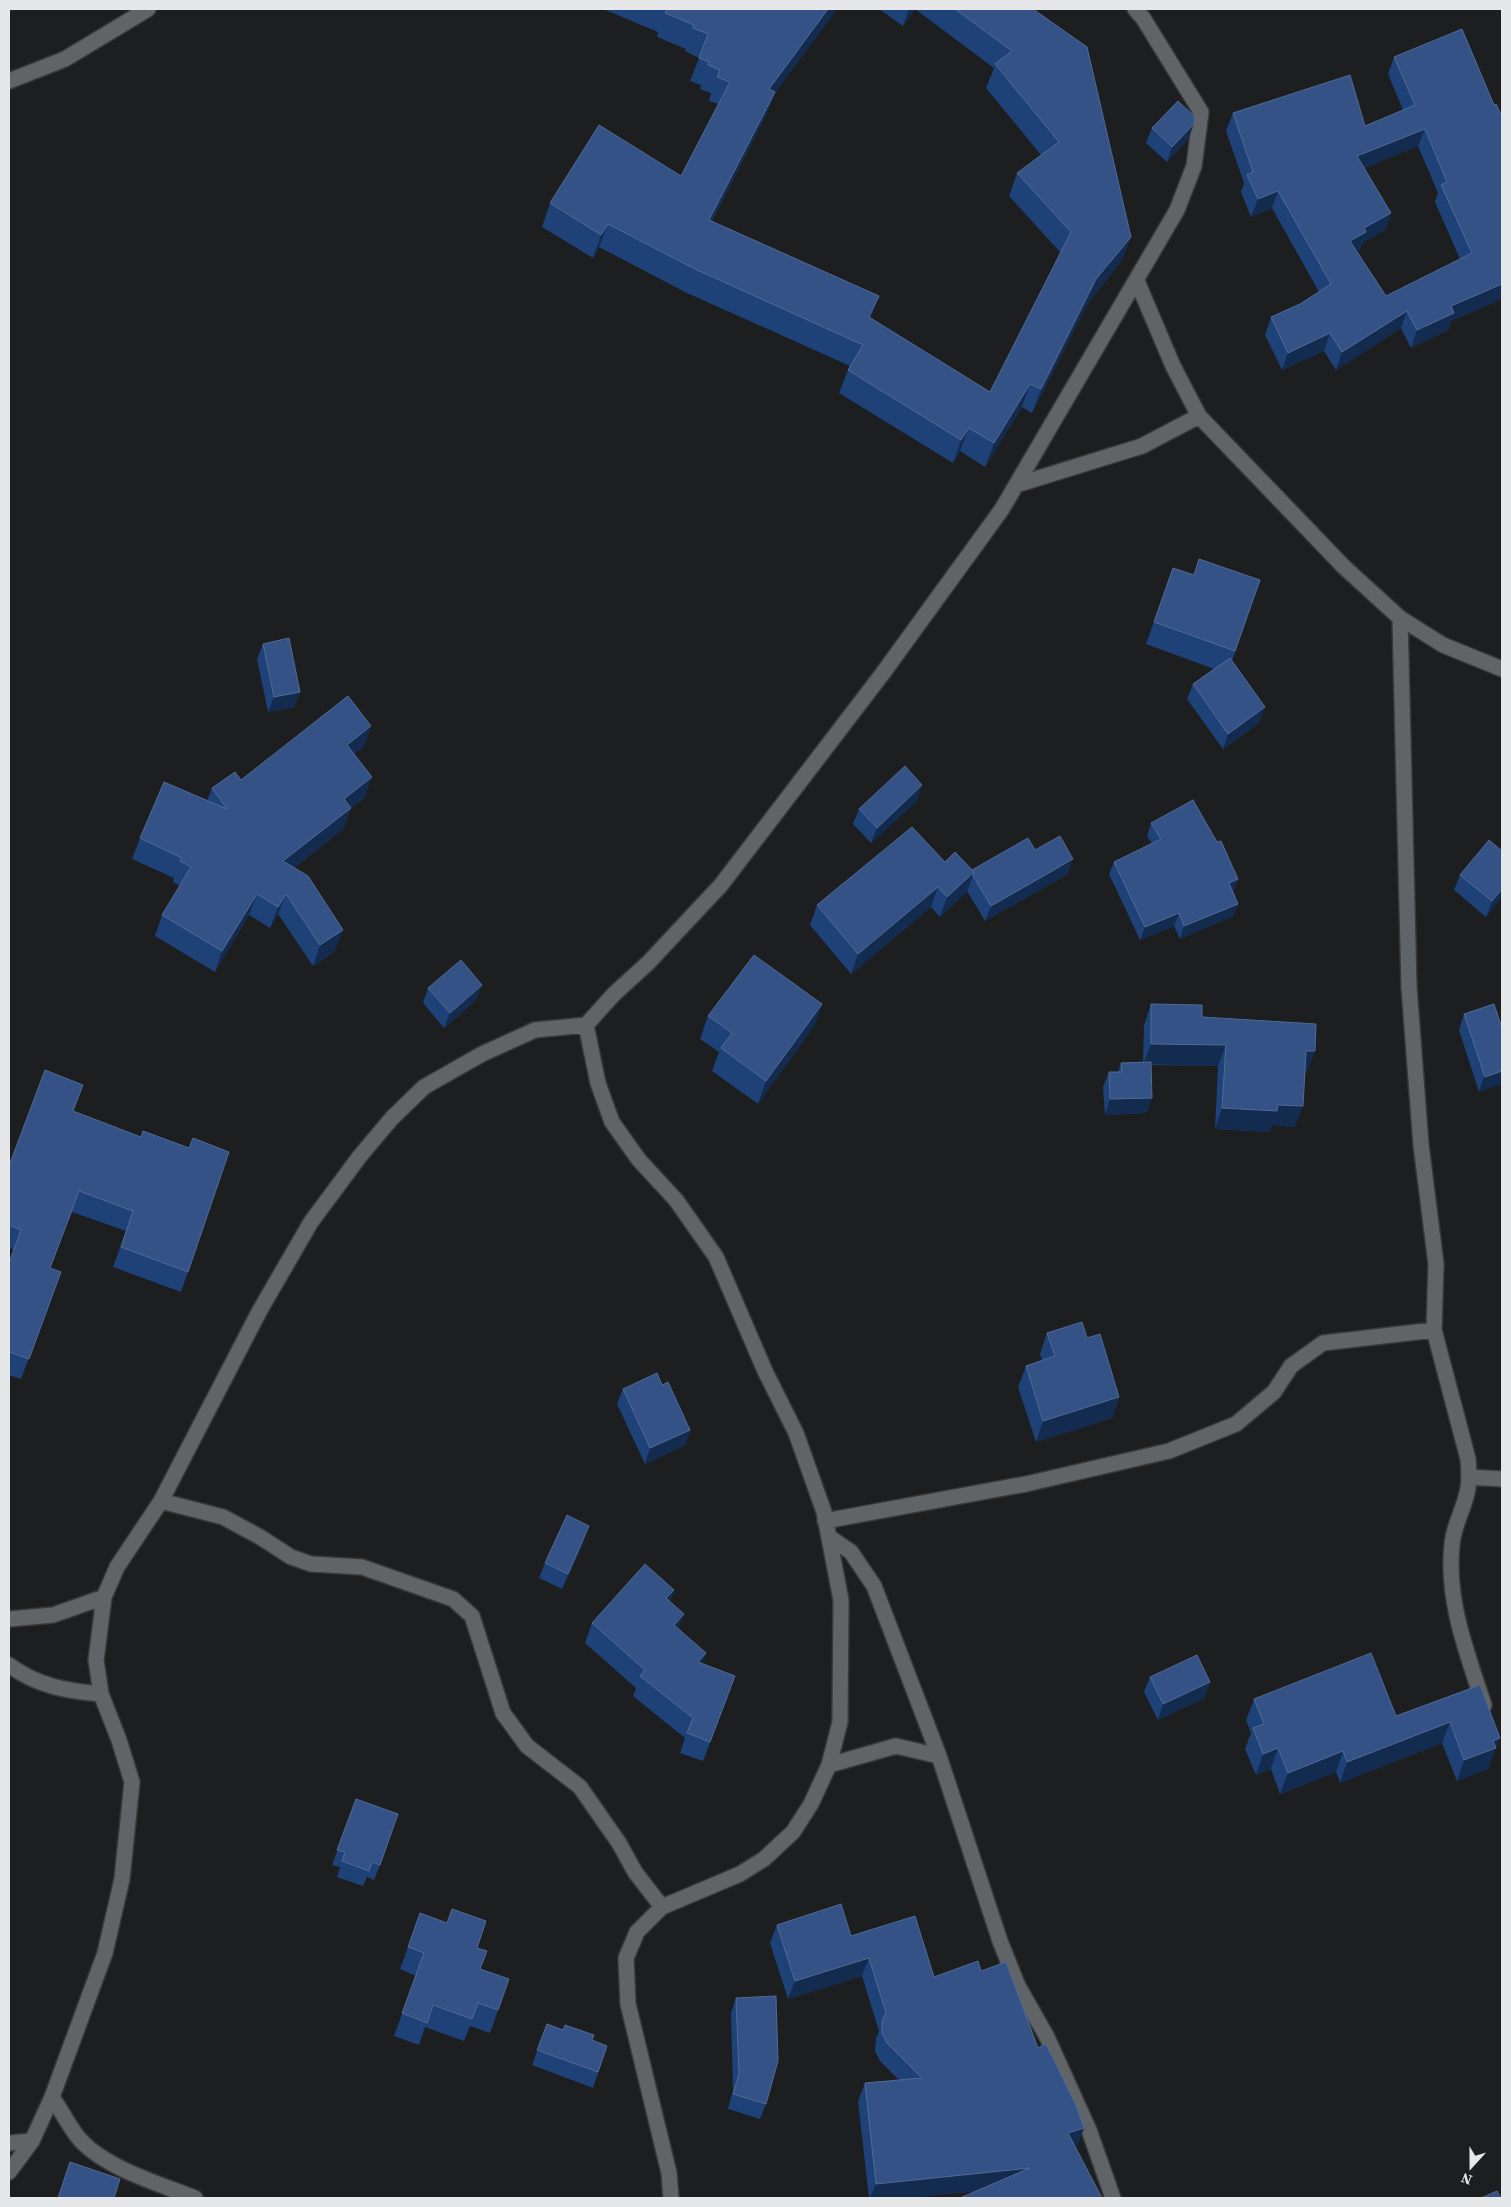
<svg xmlns="http://www.w3.org/2000/svg" width="1511" height="2207" font-family="'Source Serif 4',serif">
<style>
.lines{fill:none;stroke-linecap:round;stroke-linejoin:round}
.street-casing{stroke:#37393b;stroke-width:18}
.street{stroke:#616467;stroke-width:15}
.wall{fill:#1e4178;fill-rule:evenodd}
.shaded-wall{fill:#142b50}
.building{fill:#345285;stroke:#506a94;fill-rule:evenodd}
</style>
<rect width="100%" height="100%" fill="#1c1e20"/>
<g class="lines">
<g class="street-casing">
<path id="street" d="M9 81 65 59 148 9
M1137 281 1173 366 1199 416 1344 567 1400 618 1443 645 1502 669
M1016 485 1142 446 1199 416
M1400 618 1409 987 1421 1145 1436 1264 1434 1330 1468 1459C1469 1470 1470 1482 1467 1493 1463 1511 1453 1527 1452 1545 1446 1600 1467 1653 1484 1705
M1469 1477 1502 1479
M161 1501 223 1517 260 1537 291 1557 311 1564 362 1567 453 1599 472 1616 503 1713 527 1746 580 1787 619 1843 635 1872 662 1907
M825 1521 1026 1484 1169 1451 1236 1424 1274 1392 1291 1366 1323 1343 1434 1330
M829 1537 851 1552 874 1586 939 1756 1000 1941 1018 1986 1047 2037 1089 2130 1113 2198
M9 1619 53 1615 104 1597
M9 1665C37 1686 67 1691 101 1694
M829 1765 896 1746 939 1756
M52 2097C61 2110 68 2124 77 2136 101 2167 160 2184 195 2198
M9 2143 32 2141
M9 2172 32 2141 52 2097 105 1953 122 1879 132 1782 119 1740 101 1694 96 1660 104 1597 117 1567 161 1501 260 1310 311 1222 360 1156 392 1118 424 1087 482 1054 535 1030 586 1025
M671 2198 669 2173 628 2004 626 1958 637 1932 662 1907 740 1874 764 1859 793 1832 811 1804 829 1765 840 1722 841 1600 824 1512 796 1433 765 1371 716 1257 676 1200 639 1160 612 1122 598 1083 586 1025 614 994 648 963 721 885 883 673 1002 509 1177 210 1194 166 1201 112 1143 18 1135 9"/>
</g>
<use href="#street" class="street"/>
</g>
<path class="wall" d="M603 9H837L774 94 766 115 712 221 990 392 1061 253 1009 196 1017 173 1041 155 986 88 994 68 915 9 903 26 879 9H1033L1122 260 1088 303 1032 413 1022 407 985 467 960 451 953 463 839 393 848 370 850 366 687 293 599 247 593 258 542 227 550 203 681 176 718 104 709 101 711 93 700 89 701 85 690 81 699 58 685 51 686 49 657 37 658 32Z
M1394 57 1502 299 1451 321 1448 330 1411 348 1401 328 1336 370 1324 351 1282 370 1265 335 1271 317 1300 304 1319 292 1272 208 1251 217 1241 192 1244 183 1226 131 1233 113 1365 126 1403 110 1388 74ZM1418 146 1438 193 1435 202 1460 259 1386 296 1356 251 1360 249 1362 243 1385 230 1391 213 1364 168Z
M1152 128 1188 139 1167 162 1146 143Z
M1173 568 1194 575 1260 580 1232 661 1259 723 1223 749 1187 699 1193 684 1214 669 1146 644Z
M263 644 300 692 294 707 268 712 257 659Z
M364 747 354 754 365 797 351 808 343 829 294 868 335 951 313 966 278 914 270 928 249 915 215 972 155 936 162 915 180 886 173 882 174 878 132 859 140 838 207 801 212 788Z
M917 801 871 843 853 824 859 809Z
M1151 823 1238 879 1233 892 1238 904 1233 916 1180 939 1174 926 1140 940 1109 874 1114 862 1152 844 1147 836Z
M1035 850 1068 874 985 921 967 891 940 917 931 907 851 974 810 925 817 905 945 862 972 870Z
M1460 875 1502 897 1486 917 1454 890Z
M428 988 476 1000 444 1028 423 1003Z
M822 1004 814 1026 758 1104 712 1071 719 1052 700 1039 708 1016Z
M1151 1004 1202 1017 1307 1072H1305L1295 1127 1272 1125 1269 1132 1215 1129 1218 1066 1151 1065 1147 1113 1105 1115 1103 1087 1109 1072H1118L1121 1063 1143 1062 1144 1025Z
M1464 1014 1502 1028 1479 1092 1459 1030Z
M73 1111 188 1272 181 1292 113 1267 126 1231 72 1212 50 1268 61 1272 21 1379 9 1375V1263L14 1250 9 1248V1166Z
M1047 1333 1087 1338 1119 1397 1112 1418 1036 1442 1018 1387 1026 1366 1042 1360 1040 1354Z
M662 1385 690 1430 685 1445 645 1464 617 1404 623 1389Z
M584 1541 562 1589 539 1578 545 1563Z
M674 1590 670 1601 678 1629 702 1663 728 1696 703 1761 680 1753 685 1738 633 1696 636 1688 585 1643 592 1623Z
M1150 1677 1205 1698 1158 1720 1144 1692Z
M1480 1685 1492 1759 1491 1760 1488 1769 1457 1781 1442 1743 1340 1783 1336 1772 1280 1794 1271 1769 1256 1775 1245 1749 1251 1733 1246 1720 1254 1699 1396 1716Z
M356 1799 380 1865 374 1880 367 1877 363 1886 337 1877 340 1867 332 1865Z
M420 1913 477 1948 480 1969 509 1979 490 2033 470 2026 464 2041 425 2027 419 2045 394 2036 416 1976 400 1969Z
M777 1925 851 1936 934 1977 981 1971 1038 2048 1084 2128 1077 2146 978 2191 906 2198H869L858 2101 865 2083 899 2080 880 2061 875 2051 876 2039 879 2031 862 1976 788 1999 770 1943Z
M736 1998 766 2104 760 2119 728 2109 733 2090 731 2013Z
M547 2024 607 2046 593 2088 532 2065Z"/>
<path class="shaded-wall" d="M828 9H837L774 94 766 115 700 243 709 220 769 89Z
M909 9H915L903 26Z
M1194 124 1188 139 1167 162 1172 147Z
M1425 129 1418 146 1350 174 1357 156Z
M1278 191 1272 208 1251 217 1258 199Z
M1391 213 1385 230 1362 243 1360 249 1343 258 1350 241 1364 228Z
M608 224 599 247 593 258 601 235Z
M1131 237 1122 260 1088 303 1032 413 1041 389 1096 279Z
M1502 284V299L1451 321 1448 330 1411 348 1417 330 1451 306Z
M879 296 870 320 869 317Z
M1407 311 1401 328 1336 370 1342 352Z
M1330 333 1324 351 1282 370 1288 353Z
M1030 384 1022 407 985 467 994 443Z
M969 428 960 451 953 463 961 440Z
M300 692 294 707 268 712 274 697Z
M1265 707 1259 723 1223 749 1228 734Z
M371 726 364 747 339 766 347 745Z
M372 777 365 797 351 808 343 829 276 882 283 861 344 799Z
M922 785 917 801 871 843 877 828Z
M1073 859 1068 874 985 921 991 906Z
M974 872 967 892 940 917 947 897Z
M1238 879 1233 892 1224 896 1229 883Z
M938 887 931 907 851 974 858 954Z
M1502 889V897L1486 917 1492 901Z
M257 894 249 915 215 972 222 951Z
M286 894 278 914 270 928 278 907Z
M1238 904 1233 916 1180 939 1184 926Z
M1179 913 1174 926 1140 940 1145 927Z
M343 930 335 951 313 966 320 945Z
M482 985 476 1000 444 1028 450 1013Z
M822 1004 814 1026 758 1104 766 1081Z
M1151 1044 1226 1045 1218 1066 1143 1064Z
M1306 1051H1315L1307 1072H1299Z
M1502 1071V1084L1479 1092 1485 1077Z
M1152 1098 1147 1113 1105 1115 1110 1099Z
M1278 1105 1303 1106 1295 1127 1272 1125 1269 1132 1215 1129 1222 1108Z
M1119 1397 1112 1418 1036 1442 1043 1421Z
M690 1430 685 1445 645 1464 650 1448Z
M589 1526 584 1541 562 1589 568 1574Z
M674 1590 666 1610V1598Z
M684 1614 676 1634 674 1625Z
M706 1653 699 1673 698 1662Z
M1210 1682 1205 1698 1158 1720 1163 1704Z
M1450 1722 1442 1743 1340 1783 1347 1762Z
M1500 1738 1488 1769 1457 1781 1464 1760 1493 1741Z
M1278 1748 1271 1769 1256 1775 1263 1754Z
M1343 1751 1336 1772 1280 1794 1288 1773Z
M869 1958 862 1976 788 1999 795 1981Z
M1084 2128 1077 2146 1061 2151 1068 2133Z
M1030 2168 1023 2186 906 2198H870L876 2184Z"/>
<path class="building" d="M667 9H828L769 89 775 92 709 220 879 296 869 317 990 392 1071 232 1017 173 1059 142 995 64 1012 51 955 9H1033L1087 47 1131 237 1096 279 1041 389 1030 384 994 443 969 428 961 440 848 370 863 345 695 269 608 224 601 235 550 203 599 125 681 176 730 82 717 77 720 70 708 65 709 62 699 58 708 34 693 28 694 25 665 13Z
M1462 29 1494 105 1496 104 1502 117V284L1451 306 1454 313 1417 330 1407 311 1342 352 1330 333 1288 353 1271 317 1300 304 1331 284 1278 191 1258 199 1247 175 1253 172 1233 113 1350 75 1365 126 1415 105 1394 57ZM1425 129 1447 182 1441 185 1472 253 1386 296 1350 241 1366 232 1364 228 1391 213 1357 156Z
M1178 101 1195 117 1194 124 1172 147 1152 128Z
M1199 559 1260 580 1235 651 1154 622 1173 568 1194 575Z
M289 638 300 692 274 697 263 644Z
M1230 658 1265 707 1228 734 1193 684Z
M348 696 371 726 347 745 372 777 344 799 351 808 283 861 308 876 343 930 320 945 286 894 278 907 257 894 222 951 162 915 191 867 180 861 182 858 140 838 164 782 227 809 212 788 235 772 241 780Z
M905 766 922 785 877 828 859 809Z
M1193 800 1217 842 1221 841 1238 879 1229 883 1238 904 1184 926 1179 913 1145 927 1114 862 1161 839 1151 823Z
M912 827 945 862 955 852 974 872 947 897 938 887 858 954 817 905Z
M1060 836 1073 859 991 906 973 876 974 872 972 870 1028 838 1035 850Z
M1489 840 1502 851V889L1492 901 1460 875Z
M754 955 822 1004 766 1081 721 1048 732 1033 708 1016Z
M461 960 482 985 450 1013 428 988Z
M1151 1004 1202 1005V1017L1316 1024 1315 1051H1306L1303 1106 1278 1105 1277 1111 1222 1108 1226 1045 1151 1044Z
M1494 1004 1502 1028V1071L1485 1077 1464 1014Z
M1151 1062 1152 1098 1110 1099 1109 1072H1122L1121 1063Z
M45 1070 83 1085 73 1111 141 1137 143 1131 189 1148 193 1138 229 1152 188 1272 121 1247 133 1211 79 1191 50 1268 61 1272 29 1359 9 1352V1263L21 1230 9 1225V1166Z
M1082 1322 1087 1338 1100 1334 1119 1397 1043 1421 1026 1366 1055 1356 1047 1333Z
M657 1373 662 1385 668 1382 690 1430 650 1448 623 1389Z
M567 1515 589 1526 568 1574 545 1563Z
M645 1564 674 1590 666 1598 684 1614 674 1625 706 1653 698 1662 735 1676 710 1742 687 1733 693 1718 640 1676 645 1670 592 1623Z
M1371 1653 1396 1716 1480 1685 1500 1738 1493 1741 1496 1748 1464 1760 1450 1722 1347 1762 1343 1751 1288 1773 1278 1748 1263 1754 1253 1728 1264 1724 1254 1699Z
M1197 1655 1210 1682 1163 1704 1150 1677Z
M356 1799 398 1814 380 1865 372 1862 369 1871 342 1861 345 1852 337 1850Z
M841 1904 851 1936 915 1916 934 1977 978 1961 981 1971 1006 1962 1038 2048 1046 2044 1076 2105 1084 2128 1068 2133 1102 2198H960L1030 2168 876 2184 865 2083 922 2078 887 2043 882 2033V2021L886 2013 869 1958 795 1981 777 1925Z
M452 1909 486 1921 477 1948 487 1951 480 1969 509 1979 498 2010 478 2003 472 2019 433 2005 427 2023 402 2013 424 1953 408 1947 420 1913 447 1923Z
M776 1996 778 2061 766 2104 733 2094 739 2074 736 1998Z
M547 2024 563 2030 565 2025 594 2035 592 2040 607 2046 598 2072 537 2050Z
M70 2162 120 2179 114 2198H58Z
M1497 2191 1501 2198H1481Z"/>
<rect width="1511" height="2207" fill="none" stroke="#e6e7e9" stroke-width="20"/>
<g transform="translate(1471 2167) rotate(201)" stroke="#1c1e20" stroke-width="4" paint-order="stroke">
<path d="M0-4L9 19L0 12L-9 19Z" fill="#e6e7e9"/>
<text y="-8" font-size="14" font-weight="bold" text-anchor="middle" fill="#e6e7e9">N</text>
</g>
</svg>
